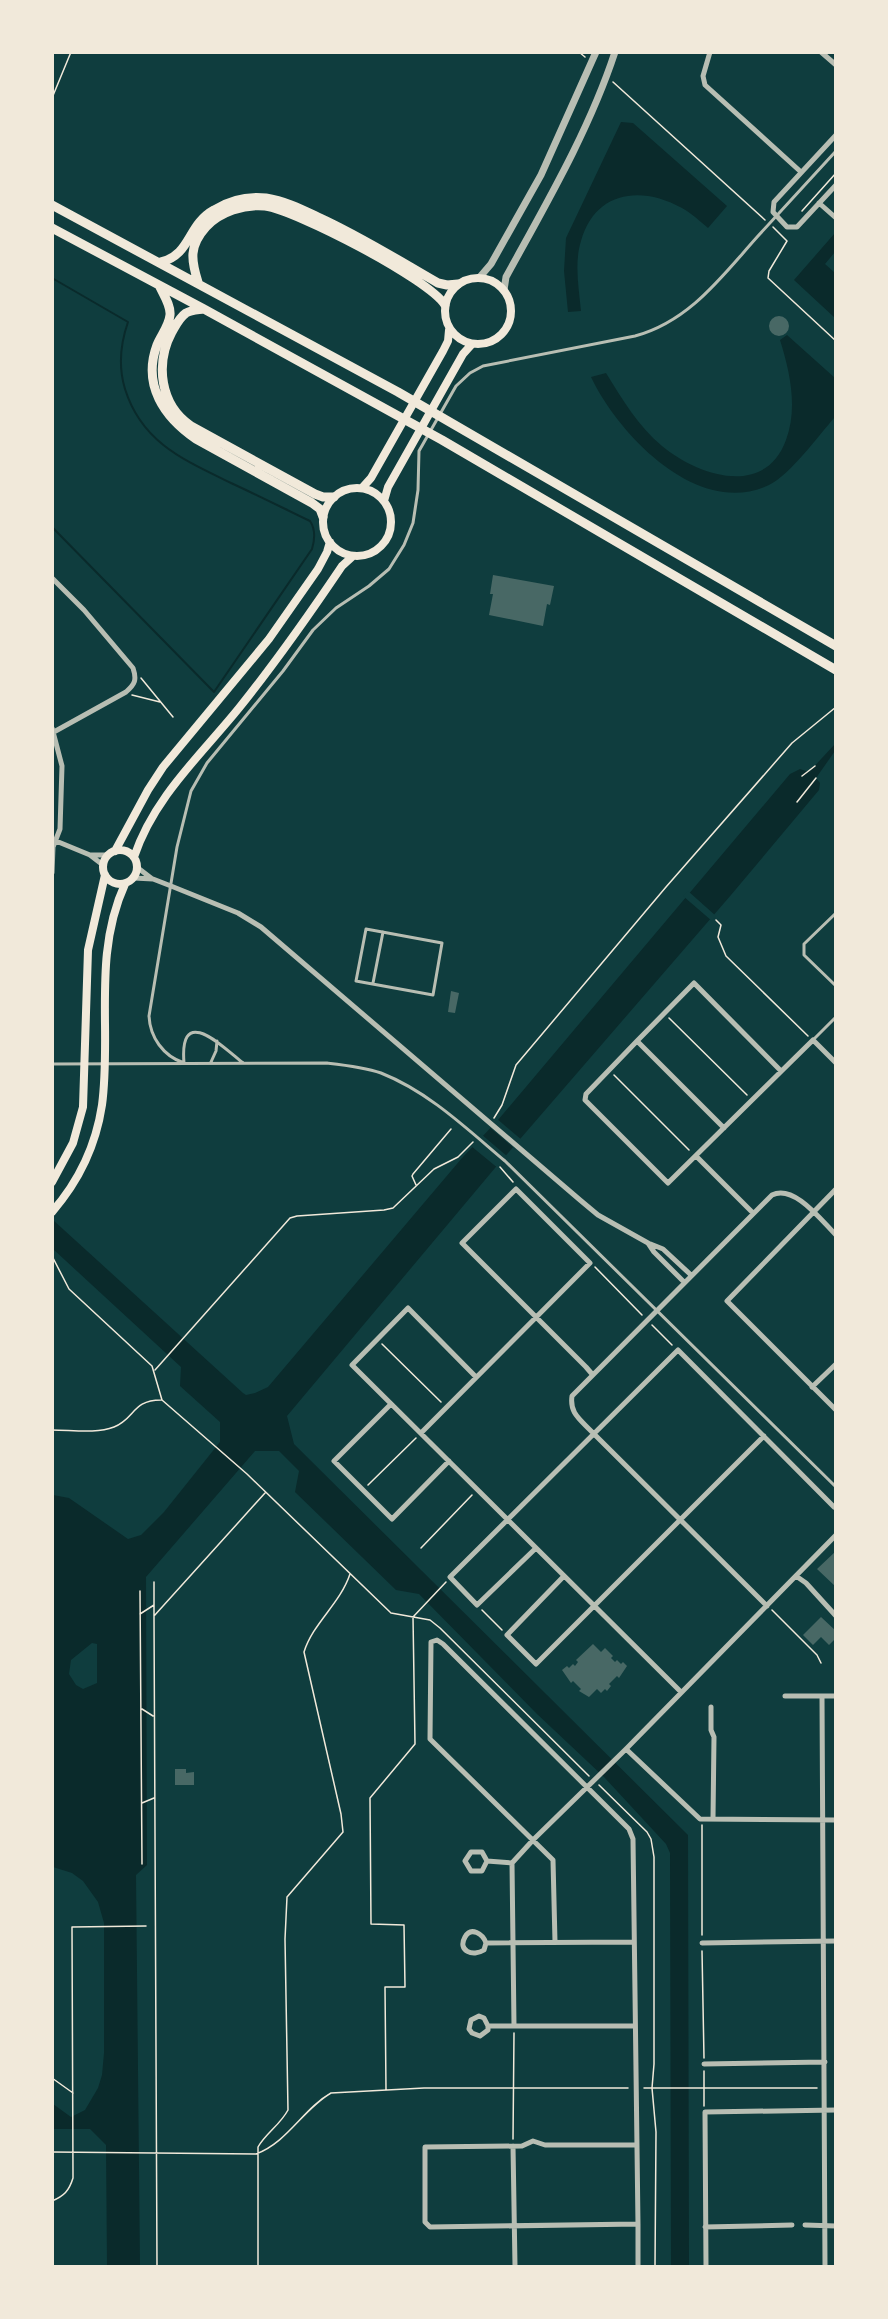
<svg xmlns="http://www.w3.org/2000/svg" width="888" height="2319" font-family="'PT Sans',sans-serif">
<style>
.water{fill:#0a2a2b;fill-rule:evenodd}
.pier{fill:#0f3d3e}
.lines{fill:none;stroke-linecap:round;stroke-linejoin:round}
.stream{stroke:#0a2a2b;stroke-width:2}
.building{fill:#486865}
.path{stroke:#f1e9da;stroke-width:1.5}
.service{stroke:#b8beb3;stroke-width:3}
.minor{stroke:#b8beb3;stroke-width:5}
.tertiary{stroke:#b8beb3;stroke-width:7}
.secondary{stroke:#f1e9da;stroke-width:8}
.trunk{stroke:#f1e9da;stroke-width:9}
</style>
<rect width="100%" height="100%" fill="#0f3d3e"/>
<path class="water" d="M621 122 633 123 727 206 708 228C700 221 691 213 682 208 641 185 595 191 581 241 574 263 579 289 581 311L568 312 564 271 566 238Z
M835 233V252L825 264 835 273V318L794 280Z
M787 335 835 378V417C819 435 790 475 769 485 698 519 618 434 591 377L606 373C622 399 639 427 662 446 698 476 765 498 786 440 798 408 790 372 780 340Z
M835 744V751L816 778 820 783 819 790 731 895 495 1168 287 1416 294 1444 688 1835 689 2266H671L670 1853 666 1844 604 1777 537 1714 419 1594 396 1590 295 1492 299 1471 279 1451H255L146 1577 147 1865 136 1875 140 2266H107L106 2145 90 2129H53V2104L71 2117 85 2110 98 2088 102 2075 104 2053V1923L98 1902 83 1881 72 1873 53 1867C53 1852 56 1823 52 1810L53 1495 69 1498 128 1539 141 1535 164 1512 220 1442V1422L180 1386 181 1367 53 1249V1220L243 1393 246 1395 255 1393 268 1387 462 1158 498 1120 790 774 800 769 809 772ZM92 1643 97 1644V1683L83 1689 76 1685 69 1674 71 1660Z"/>
<path class="pier" d="M688 891 716 916 712 921 683 896Z
M496 1118 523 1141 515 1149 488 1126Z
M481 1134 508 1157 499 1169 471 1146Z"/>
<g class="lines">
<path class="stream" d="M52 278 128 322C120 345 118 366 125 389 142 443 184 460 231 483 257 495 283 508 310 521 316 530 315 539 312 549L214 692 52 527"/>
</g>
<path class="building" d="M769 326a10 10 0 1 1 20 0a10 10 0 1 1-20 0Z
M493 575 554 586 550 605 547 604 543 626 489 615 493 594H490Z
M451 991 459 993 455 1013 448 1012Z
M836 1551V1587L817 1569Z
M821 1617 836 1631V1638L829 1645 821 1637 813 1645 803 1635Z
M593 1644 601 1652 605 1648 613 1656 611 1658 615 1662 617 1660 621 1664 623 1662 627 1666 619 1678 617 1676 609 1684 611 1686 607 1691 605 1689 601 1693 597 1689 589 1697 579 1691 581 1689 573 1681 571 1683 562 1670 567 1666 569 1668 573 1664 575 1666 578 1662 576 1660Z
M175 1769H186V1773L194 1772V1785H175Z"/>
<g class="lines">
<path class="path" d="M579 52 585 57
M613 82 765 220
M52 98 71 52
M802 211 836 173
M773 227 787 241 769 271 768 278 836 341
M141 678 173 717
M132 695 160 702
M802 776 815 766
M797 802 816 778
M716 920 721 925 718 937 726 956 808 1036
M669 1018 747 1095
M614 1075 689 1150
M494 1118 502 1105 516 1065 666 887 792 743 836 707
M500 1167 513 1182
M416 1185 412 1176 413 1174 451 1129
M52 1256 69 1289 152 1366 162 1400 247 1474 391 1613 430 1620 440 1628 589 1776
M595 1267 642 1315
M652 1325 672 1345
M382 1344 441 1402
M155 1370 290 1218 297 1216 384 1210 393 1208 434 1169 458 1157 473 1142
M52 1430C72 1430 96 1434 114 1427 135 1419 132 1400 161 1400
M368 1485 416 1438
M421 1548 472 1495
M154 1582V1616
M140 1591 142 1864
M482 1610 502 1630
M772 1610 817 1655 821 1663
M140 1614 154 1605
M142 1709 153 1716
M599 1785 647 1832 651 1839 654 1857V2064L652 2088 656 2132 655 2266
M142 1803 154 1798
M702 1935V1825
M702 1951 704 2058
M704 2071V2106
M52 2078 73 2093
M644 2088H817
M386 2089 385 1987H405L404 1925 371 1924 370 1798 415 1744 413 1617 446 1582
M513 2139 514 2033
M52 2152 256 2154C288 2142 303 2109 331 2093L424 2088H628
M52 2201C64 2196 69 2191 73 2178L72 1927 146 1926
M157 2266 154 1616 265 1493
M258 2266V2147C266 2133 280 2125 288 2110L285 1939 287 1897 343 1832 341 1814 304 1652C313 1623 340 1604 350 1574"/>
<path class="service" d="M836 913 804 944V955L836 986
M366 929 442 943 433 995 356 981Z
M373 983 383 932
M814 1039 836 1017
M211 1062 216 1051 217 1041
M184 1063C163 1056 150 1037 149 1016L177 847 191 791 207 763 283 671 313 630 336 608 369 586 389 569 404 545 413 523 418 490 419 451 456 386 470 373 483 366 635 336C690 321 722 276 758 236 784 208 810 179 836 151
M184 1063C179 1003 222 1046 243 1063
M52 1064 327 1063C345 1065 364 1067 381 1073 429 1092 467 1129 505 1161L836 1487"/>
<path class="minor" d="M710 52 703 76 705 85 801 172
M821 52 836 65
M836 135 774 202 773 212 787 227H797L836 185
M819 203 836 218
M52 578 84 610 133 668C137 680 135 684 126 692L52 733
M52 728 62 766 60 829 53 847 52 873
M56 841 90 855 103 865
M90 855H108
M138 868 151 878
M134 878 153 879 171 886 238 913 261 927 580 1200 598 1215 648 1243 654 1252 684 1282
M637 1041 694 983 781 1071
M724 1128 637 1041 586 1094 585 1100 668 1183 813 1040 836 1063
M696 1156 753 1213
M836 1189 727 1301 836 1410
M648 1243 663 1249 691 1275
M476 1377 408 1308 352 1365 681 1692
M812 1387 836 1364
M391 1404 334 1461 392 1519 449 1461
M421 1433 590 1263 516 1189 462 1243 586 1367 592 1374
M536 1548 477 1605 450 1577 678 1350 834 1507
M564 1576 507 1635 536 1664 764 1436
M796 1576 806 1583 836 1616
M767 1606 586 1426C576 1416 570 1410 572 1396L772 1195C794 1184 821 1220 836 1235
M785 1696H836
M822 1696 825 2266
M711 1707V1730L714 1737 713 1819
M626 1749 700 1819 836 1820
M487 1861 482 1852H471L465 1861 471 1871H482L487 1861 512 1863
M555 1942 553 1860 430 1739 431 1642 437 1640 443 1644 629 1829 633 1839 638 2224
M486 1943C483 1934 471 1926 465 1937 457 1951 473 1957 484 1950L486 1943 634 1942
M702 1943 836 1941
M488 2026V2030L480 2036 472 2033 469 2029 471 2020 479 2016 484 2018 488 2026H514
M634 2026H514L512 1863 533 1840 626 1749 836 1535
M704 2064 825 2062
M637 2145H545L533 2141 522 2146 425 2147V2222L430 2227 638 2224V2266
M513 2146 515 2266
M805 2225 836 2226
M705 2227 792 2225
M706 2266 705 2112 836 2110"/>
<path class="tertiary" d="M479 278 491 264 541 175 596 52
M504 290 506 277C546 204 589 131 615 52"/>
<path class="secondary" d="M445 311a33 33 0 1 1 66 0a33 33 0 1 1-66 0Z
M362 488 371 478 443 351 448 341 449 330
M323 522a34 34 0 1 1 68 0a34 34 0 1 1-68 0Z
M384 501 388 487 463 354 472 344
M103 867a17 17 0 1 1 34 0a17 17 0 1 1-34 0Z
M115 851 148 790 163 767 269 639 318 569 327 552 330 542
M134 857C154 797 201 755 239 708 276 662 309 615 342 566L353 556
M52 1182 73 1143 83 1107 88 950 105 875
M52 1212C79 1181 96 1145 102 1105 112 1031 92 956 125 884"/>
<path class="trunk" d="M52 205 398 392 836 646
M52 228 204 309 442 440 836 670
M161 262C191 255 187 225 214 210 230 200 248 196 266 198 285 201 301 209 318 217 360 236 398 260 438 283L447 285 458 284
M198 282C191 260 189 246 206 227 220 212 244 204 265 206 296 210 429 279 445 305
M159 285C163 294 171 305 170 315 169 326 161 335 157 345 142 385 164 417 196 439L312 503 320 509 323 517
M204 309C198 310 191 310 186 313 179 318 176 325 172 332 155 364 160 405 191 426L315 494 323 497H334"/>
</g>
<rect width="888" height="2319" fill="none" stroke="#f1e9da" stroke-width="108"/>
</svg>
